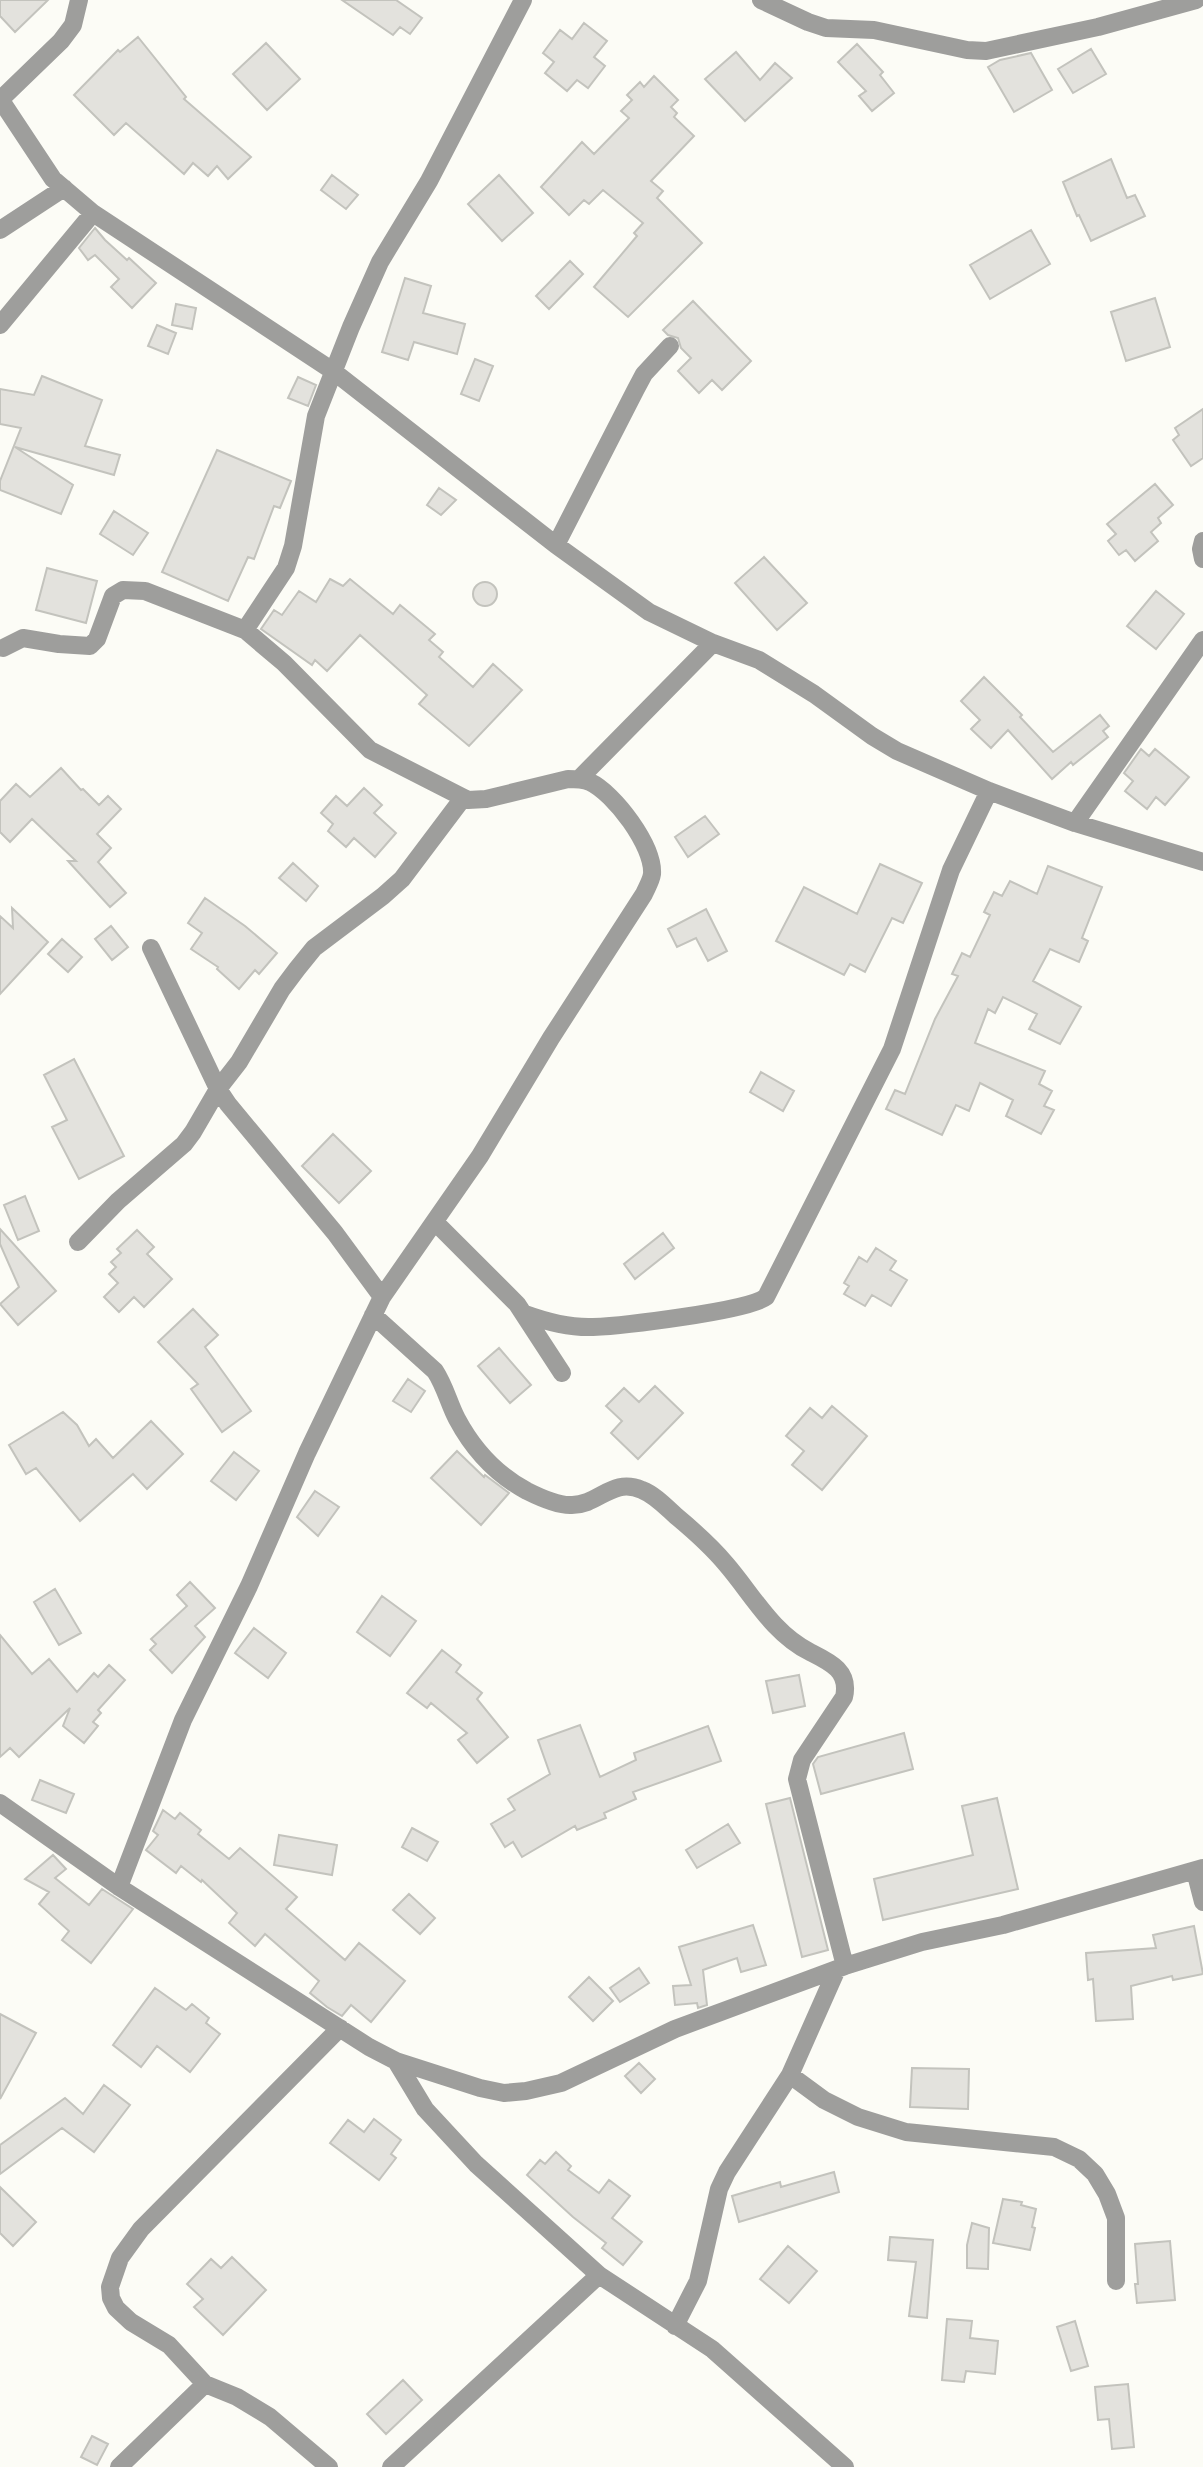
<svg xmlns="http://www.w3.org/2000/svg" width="1203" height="2467" font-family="'Source Sans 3',sans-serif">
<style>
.building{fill:#e3e2dd;stroke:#c3c3bd;stroke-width:2}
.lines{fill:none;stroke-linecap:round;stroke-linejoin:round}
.minor{stroke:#9e9e9c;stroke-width:18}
</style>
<rect width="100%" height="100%" fill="#fcfcf6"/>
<path class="building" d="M0 0H48L15 32 0 16Z
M342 0H396L422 18 410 34 400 27 393 35Z
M584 23 607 41 594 57 605 66 588 88 577 80 567 91 545 73 554 62 543 53 560 30 572 39Z
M138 37 186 97 184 99 251 157 228 179 217 166 208 176 193 163 184 174 126 123 114 135 74 95 118 50 120 52Z
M266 43 300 79 267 110 233 74Z
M857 44 883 72 880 75 894 93 872 111 859 96 866 91 838 62Z
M1091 49 1106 74 1073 93 1058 69Z
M736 52 760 80 775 63 792 78 745 121 705 79Z
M1031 53 1052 90 1014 112 988 67 1000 60Z
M654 76 678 100 671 107 677 113 674 117 694 136 651 181 663 191 657 198 702 243 628 317 594 287 637 236 634 233 643 223 603 190 589 204 584 200 569 215 541 187 582 142 594 154 629 118 621 111 632 100 627 95 640 82 644 87Z
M1111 159 1127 198 1135 195 1145 216 1091 241 1079 215 1077 216 1063 182Z
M332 175 358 195 346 209 321 190Z
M499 175 533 213 502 241 468 204Z
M95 228 105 240 127 260 129 258 156 283 132 308 111 287 119 279 95 255 88 260 79 248Z
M1031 230 1050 264 990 299 970 265Z
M570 261 583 274 549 309 536 296Z
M405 278 431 286 423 313 465 324 457 354 414 342 408 360 382 352Z
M1155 298 1170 347 1126 361 1111 312Z
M693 301 751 361 722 390 712 380 699 393 678 371 691 358 681 348 678 338 668 335 663 330Z
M176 304 196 308 192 329 172 325Z
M157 325 176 333 168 354 148 346Z
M475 359 493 366 479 401 461 394Z
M42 376 102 400 85 446 120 455 114 475 15 447 73 485 61 514 0 490V481L21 428 0 424V389L34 395Z
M298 377 316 385 308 406 288 398Z
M1203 409V458L1191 466 1173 440 1179 435 1175 428Z
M217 450 291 481 280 508 274 506 254 559 248 557 228 601 162 572Z
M1155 484 1173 505 1158 518 1161 523 1151 532 1158 541 1135 561 1126 550 1119 555 1108 541 1116 534 1107 524Z
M439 488 456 500 441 515 427 505Z
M114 511 148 533 133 555 100 534Z
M764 557 807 603 777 630 735 583Z
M47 568 97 581 86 623 36 610Z
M330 579 343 586 350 579 393 614 400 605 435 634 429 640 443 652 439 657 473 687 493 664 522 690 469 746 419 704 427 695 360 635 327 671 315 660 312 665 261 629 274 610 282 615 299 591 316 602Z
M473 594a12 12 0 1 1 24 0a12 12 0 1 1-24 0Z
M1156 591 1184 614 1156 649 1127 626Z
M984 677 1022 715 1020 717 1053 752 1100 715 1109 726 1103 731 1108 737 1073 765 1071 762 1052 779 1008 730 991 748 971 729 980 720 961 701Z
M1141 749 1149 756 1155 749 1189 777 1165 805 1156 797 1147 809 1125 791 1133 781 1124 773Z
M61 768 81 790 83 789 99 805 108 796 121 809 97 834 111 848 98 862 126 893 110 907 68 861H76L32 819 10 842 0 832V801L16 784 30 797Z
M364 788 382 805 374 813 396 833 375 857 354 838 346 847 328 831 333 824 321 813 336 796 347 806Z
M705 816 719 834 688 857 675 837Z
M293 863 318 886 306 901 279 878Z
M880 864 922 883 903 923 892 918 865 972 850 964 844 975 776 941 804 887 857 914Z
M1048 866 1102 887 1082 938 1088 941 1079 962 1050 949 1033 981 1081 1007 1060 1044 1029 1029 1037 1014 1003 997 995 1013 988 1009 975 1043 1045 1071 1039 1084 1052 1091 1044 1106 1054 1110 1041 1134 1006 1116 1013 1100 980 1083 969 1111 956 1105 942 1135 886 1109 895 1090 905 1094 935 1019 958 976 952 974 962 953 970 957 990 915 984 912 994 892 1002 896 1010 881 1037 894Z
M205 898 245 926 277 953 259 974 255 970 239 989 217 969 218 967 191 949 202 933 188 923Z
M12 908 48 942 0 994V916L13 928Z
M706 909 727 951 708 961 696 938 677 947 668 929Z
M111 926 128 947 112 960 95 939Z
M62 939 82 957 68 972 48 954Z
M74 1059 124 1156 79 1179 52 1127 67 1120 44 1075Z
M761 1072 794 1091 783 1111 750 1092Z
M333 1134 371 1171 339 1203 302 1166Z
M25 1196 39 1231 18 1240 4 1205Z
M0 1229 56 1291 18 1325 0 1304 19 1287 0 1244Z
M137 1230 154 1247 147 1254 172 1279 144 1307 134 1297 119 1312 104 1297 118 1283 109 1274 116 1267 111 1262 121 1253 117 1249Z
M663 1233 674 1248 635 1279 624 1264Z
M876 1248 896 1261 890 1270 907 1280 891 1306 872 1295 865 1306 844 1294 849 1286 844 1283 859 1257 867 1262Z
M193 1309 218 1335 205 1347 251 1411 222 1432 191 1389 198 1384 158 1342Z
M499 1348 531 1385 510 1403 478 1366Z
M408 1379 425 1391 411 1412 393 1401Z
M655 1386 683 1413 638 1459 611 1433 622 1421 606 1406 624 1388 639 1402Z
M832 1406 867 1436 822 1490 792 1465 804 1451 786 1436 810 1408 822 1418Z
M63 1412 77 1425 89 1446 96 1439 113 1458 151 1421 183 1454 147 1489 133 1474 80 1521 36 1468 26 1474 9 1445Z
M457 1451 484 1477 485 1475 509 1493 481 1525 431 1478Z
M234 1452 259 1471 236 1500 211 1481Z
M315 1491 339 1507 318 1536 297 1517Z
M190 1582 215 1608 195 1626 205 1637 172 1673 150 1650 156 1644 151 1639 187 1606 177 1595Z
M55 1589 81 1633 59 1645 34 1602Z
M382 1596 416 1621 390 1656 357 1632Z
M254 1628 286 1653 268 1678 235 1653Z
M0 1635 32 1674 49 1659 77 1692 94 1673 98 1677 109 1665 125 1680 98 1710 101 1713 93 1722 98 1726 84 1743 63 1726 70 1708 19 1757 10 1748 0 1757Z
M442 1650 461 1665 456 1672 482 1693 477 1699 508 1737 477 1763 458 1740 467 1733 431 1703 427 1708 407 1693Z
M799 1675 805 1706 773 1713 766 1681Z
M580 1725 600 1777 636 1760 634 1753 708 1726 721 1761 633 1792 636 1799 604 1813 606 1818 577 1830 575 1826 522 1857 513 1842 505 1847 491 1824 515 1810 508 1799 550 1774 538 1740Z
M904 1733 913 1769 821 1794 813 1764 818 1757Z
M40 1780 74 1794 66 1813 32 1800Z
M790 1798 828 1950 802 1957 766 1804Z
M997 1798 1018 1889 883 1920 874 1879 973 1855 962 1806Z
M163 1810 175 1819 180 1813 201 1830 198 1834 229 1859 240 1848 297 1897 286 1909 345 1960 359 1943 405 1981 371 2022 351 2005 342 2016 327 2007 310 1993 319 1981 265 1934 255 1946 229 1923 237 1913 202 1880 201 1882 181 1866 176 1873 146 1850 158 1835 153 1831Z
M728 1824 740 1843 697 1868 686 1850Z
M412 1828 438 1842 427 1861 402 1847Z
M279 1835 337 1845 332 1875 274 1865Z
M53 1855 66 1869 55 1878 89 1905 102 1889 133 1909 91 1963 62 1940 69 1931 39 1904 49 1892 25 1879Z
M409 1894 435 1918 420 1934 393 1910Z
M753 1925 766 1965 741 1972 737 1958 703 1970 707 2005 698 2008 697 2003 675 2005 673 1986 691 1985 679 1947Z
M1194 1926 1203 1974 1173 1980 1172 1976 1131 1986 1133 2019 1096 2021 1093 1979 1088 1980 1086 1953 1156 1948 1153 1935Z
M639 1968 649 1983 620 2002 610 1988Z
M589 1977 613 2001 593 2021 569 1997Z
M155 1988 186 2010 192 2004 209 2018 206 2023 220 2034 190 2072 157 2046 141 2067 113 2045Z
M0 2014 36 2033 0 2099Z
M639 2063 655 2079 641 2093 625 2076Z
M912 2068 969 2069 968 2109 910 2107Z
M104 2085 130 2105 94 2152 62 2128 0 2174V2145L65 2098 83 2114Z
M374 2119 401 2140 391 2154 396 2158 379 2180 330 2143 348 2120 364 2132Z
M556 2152 571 2166 568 2170 599 2193 609 2180 630 2196 612 2218 642 2242 623 2265 602 2248 606 2243 573 2217 527 2175 540 2160 545 2164Z
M834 2172 839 2192 739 2222 732 2196 780 2182 781 2187Z
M0 2187 36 2222 13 2246 0 2233Z
M1003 2199 1022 2202 1021 2205 1036 2209 1032 2227 1035 2228 1030 2250 993 2243Z
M972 2223 989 2228 988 2269 967 2268V2245Z
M890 2237 933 2240 927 2318 909 2316 916 2262 888 2260Z
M1170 2241 1175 2300 1137 2303 1135 2284H1138L1135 2244Z
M788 2246 817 2271 789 2303 760 2279Z
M232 2257 266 2290 223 2335 194 2307 203 2299 187 2284 211 2259 221 2268Z
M947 2319 972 2321 970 2338 998 2341 995 2374 966 2371 964 2382 942 2380Z
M1075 2321 1088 2366 1071 2371 1057 2327Z
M403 2380 422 2400 386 2434 367 2414Z
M1128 2384 1134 2447 1112 2449 1109 2419 1098 2420 1095 2387Z
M92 2436 108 2444 97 2465 81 2457Z"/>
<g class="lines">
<path class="minor" d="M761 0 808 22 826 28 874 30 967 50 986 51 1098 27 1196 0
M0 99 53 179 93 213 333 371 556 545 649 612 713 643 759 660 814 694 872 736 897 751 989 791 1075 823 1203 862
M1 99 61 41 73 25 79 0
M0 230 64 188
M0 325 93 213
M1203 541 1201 549 1203 559
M556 545 636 389 644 374 670 346
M245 630 286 568 293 546 316 416 351 327 380 262 429 181 523 0
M3 648 23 638 59 644 90 646 97 639 113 596 123 590 145 591 245 630 284 663 370 750 468 800 486 799 568 779C576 779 582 779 590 782 614 793 654 846 652 874 651 881 647 887 644 894L551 1038 480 1156 382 1297 307 1453 249 1586 183 1720 119 1887
M579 779 713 643
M1075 823 1203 640
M151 948 218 1089 228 1104 335 1233 382 1297
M436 1223 517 1304 562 1373
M78 1242 118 1201 184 1144 193 1132 218 1089 239 1062 282 989 297 969 314 948 383 896 402 879 463 798
M525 1314C547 1322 569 1328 593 1327 621 1326 748 1311 766 1297L892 1049 951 870 989 791
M373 1315 435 1371C445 1386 449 1404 457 1419 473 1449 497 1475 527 1491 539 1497 559 1506 572 1505 599 1505 612 1477 642 1490 655 1495 666 1507 676 1516 694 1531 711 1546 726 1564 752 1594 772 1633 810 1652 830 1662 850 1671 844 1697L802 1760 797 1779 845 1966
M0 1803 119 1887 369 2047 396 2061 480 2088 504 2093 526 2091 561 2083 675 2029 845 1966 922 1942 1003 1925 1203 1868
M1195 1871 1203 1902
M396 2061 425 2109 476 2164 599 2275 712 2349 845 2467
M790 2075 824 2100 858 2117 906 2132 1054 2147 1079 2159 1095 2174 1107 2194 1116 2218V2281
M675 2326 698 2281 719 2189 727 2172 790 2075 837 1969
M119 2467 205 2384
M329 2467 270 2417 237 2397 205 2384 169 2345 131 2322 116 2308 111 2298 110 2287 120 2258 141 2229 340 2028
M391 2467 599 2275"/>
</g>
</svg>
